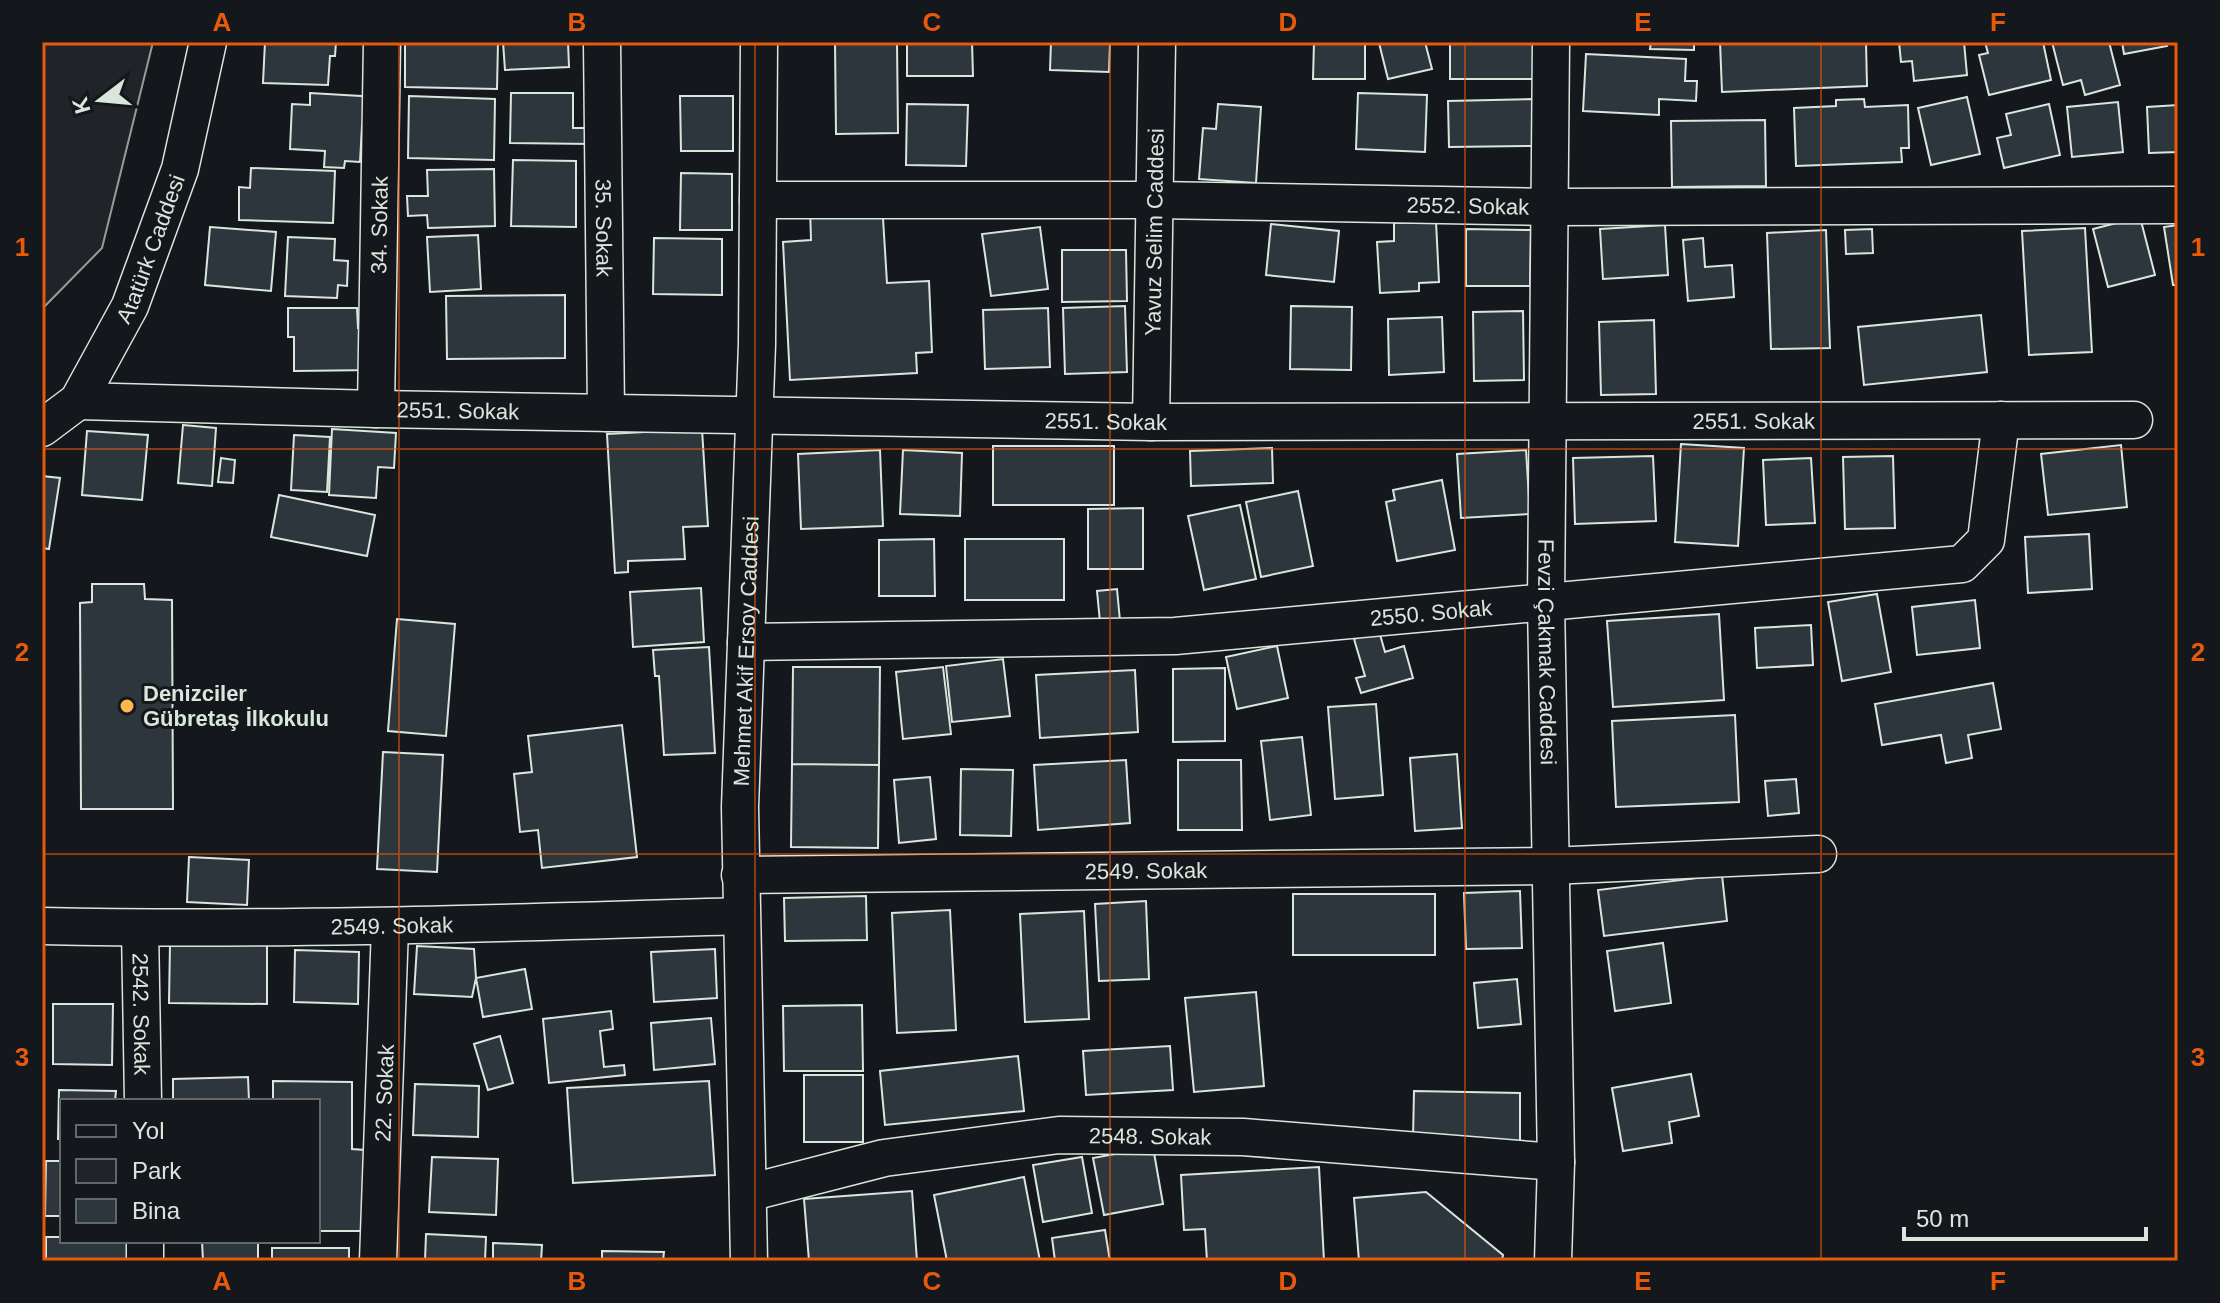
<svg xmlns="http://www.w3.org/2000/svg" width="2220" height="1303" font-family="Helvetica,sans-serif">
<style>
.green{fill:#202428;stroke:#939e99;stroke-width:2}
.building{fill:#2c363c;stroke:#d8e6dc;stroke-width:2}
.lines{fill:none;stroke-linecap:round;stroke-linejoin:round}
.minor-casing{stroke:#d8e6dc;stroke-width:39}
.minor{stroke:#14181c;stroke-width:36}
.grid{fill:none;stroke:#e8590c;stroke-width:2;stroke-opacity:0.55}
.poi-dot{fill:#ffb74d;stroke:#14181c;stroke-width:3}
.labels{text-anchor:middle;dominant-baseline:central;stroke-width:6;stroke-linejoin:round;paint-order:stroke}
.street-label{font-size:22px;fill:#d8e6dc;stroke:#14181c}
.poi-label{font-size:22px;font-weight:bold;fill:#d8e6dc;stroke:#14181c;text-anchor:start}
.neatline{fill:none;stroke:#e8590c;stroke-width:3}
.grid-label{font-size:26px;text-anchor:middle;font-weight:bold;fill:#e8590c}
</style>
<rect width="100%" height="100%" fill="#14181c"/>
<path class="green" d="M42 42H153L102 248 42 309Z"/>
<path class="building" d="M265 42H336L335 56H330L328 85 263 83Z
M405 42H498L497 89 405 87Z
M503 42H568L569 67 505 70Z
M835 42H897L898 133 836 134Z
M907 42H972L973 76H907Z
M1051 42H1137L1110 43 1109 72 1050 70Z
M1314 42H1365V79H1313Z
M1383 42H1425L1432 69 1388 79 1379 43Z
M1450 42H1534L1535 79H1450Z
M1651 42H1694V50L1650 49Z
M1720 42H1866L1867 86 1722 92Z
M1899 42H1964L1967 75 1914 81 1912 61 1901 62Z
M1985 42H2043L2051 80 1989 95 1979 55 1988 53Z
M2052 42H2109L2120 85 2085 95 2081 80 2063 85Z
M2122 42H2166L2167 46 2124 54Z
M1586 54 1686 59 1685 81H1697L1696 101 1659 99V115L1583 111Z
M310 93 378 97 377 127 362 126 360 162 345 161 344 168 324 167 325 151 290 149 292 104 310 105Z
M511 93H573V128H593V144L510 143Z
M1358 93 1427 95 1425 152 1356 149Z
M409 96 495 99 494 160 408 158Z
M680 96H733V151H681Z
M1967 97 1980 154 1931 165 1918 108Z
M1532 99 1534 146 1449 147 1448 101Z
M1864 99 1865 107 1908 105 1909 148H1901L1902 162 1796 166 1794 108 1836 106V100Z
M2118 102 2123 152 2072 157 2067 107Z
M907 104 968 105 966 166 906 165Z
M1218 104 1261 107 1256 183 1199 179 1203 128 1216 129Z
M2049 104 2060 155 2004 168 1997 138 2011 135 2006 114Z
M2178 105V152L2149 153 2147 107Z
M1765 120 1766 186 1672 187 1671 121Z
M513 160 576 161V227L511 226Z
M251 168 335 171 333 223 239 220V187L250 188Z
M494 169 495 226 428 228 427 215 408 216 407 196H428L427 170Z
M681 173 732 174V230H680Z
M882 202 887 283 929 281 932 352 916 353 917 373 790 380 783 242 811 240 810 206Z
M2140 217 2155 275 2108 287 2093 229Z
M1436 221 1439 282 1419 283V291L1380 293 1377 242 1394 241V223Z
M1271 224 1339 231 1334 282 1266 275Z
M1665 225 1668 275 1603 279 1600 229Z
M2178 225V285H2173L2164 227Z
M210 227 276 232 271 291 205 285Z
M1040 227 1048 289 991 296 982 234Z
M2085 228 2092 352 2029 355 2022 231Z
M1466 229 1531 230 1530 286H1466Z
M1872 229 1873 253 1846 254 1845 230Z
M1826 230 1830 348 1771 349 1767 233Z
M478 235 481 289 430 292 427 237Z
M288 237 335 239 334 260 348 261 347 286 338 285 337 298 285 296Z
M654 238 722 239V295L653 294Z
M1703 238 1705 267 1732 265 1734 297 1688 301 1683 240Z
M1062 250H1126L1127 301 1062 302Z
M565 295V358L447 359 446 296Z
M1125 306 1127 372 1065 374 1063 308Z
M1291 306 1352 307 1351 370 1290 369Z
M288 308H357L358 328H372L373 370 294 371V337H288Z
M1048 308 1050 367 985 369 983 310Z
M1523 311 1524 380 1474 381 1473 312Z
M1981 315 1987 372 1864 385 1858 327Z
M1442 317 1444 372 1389 375 1388 319Z
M1654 320 1656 394 1601 395 1599 322Z
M183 425 216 428 212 486 178 483Z
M332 429 396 433 394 468 378 467 376 498 329 495Z
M702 429 708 526 683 527 685 559 628 561V572L615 573 607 434Z
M87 431 148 435 142 500 82 495Z
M294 435 330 437 327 492 291 490Z
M1681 444 1744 448 1738 546 1675 542Z
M2121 445 2127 507 2048 515 2041 454Z
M993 446H1114V505H993Z
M1272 448 1273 483 1191 486 1190 451Z
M880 450 883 526 801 529 798 454Z
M903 450 962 453 960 516 900 514Z
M1526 450 1530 514 1461 518 1457 454Z
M1653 456 1656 521 1575 524 1573 458Z
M1893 456 1895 528 1845 529 1843 457Z
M221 458 235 460 233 483 218 482Z
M1811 458 1815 523 1766 525 1763 460Z
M42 476 60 478 49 549 42 548Z
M1442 480 1455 550 1397 561 1386 502 1395 500 1393 490Z
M1298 491 1313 566 1261 577 1246 502Z
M279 495 375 515 367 556 271 537Z
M1240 505 1256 579 1204 590 1188 516Z
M1143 508V569H1088V509Z
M2089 534 2092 589 2028 593 2025 537Z
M934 539 935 596H879V540Z
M965 539H1064V600H965Z
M92 584H144L145 599 172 600 173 809H81L80 603 92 602Z
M701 588 704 642 633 647 630 592Z
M1117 589 1120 621 1100 622 1097 591Z
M1877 594 1891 672 1842 681 1828 602Z
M1975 600 1980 648 1917 655 1912 607Z
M1719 614 1724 700 1613 707 1607 621Z
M397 619 455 624 446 736 388 731Z
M1811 625 1813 665 1757 668 1755 628Z
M1379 631 1385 652 1404 646 1413 678 1361 693 1356 678 1365 676 1354 639Z
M1277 646 1288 698 1237 709 1226 657Z
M709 647 715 753 664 755 659 676H655L653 650Z
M1003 659 1010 716 952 722 946 666Z
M793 667H880L879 765 792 764Z
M943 667 951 734 903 739 896 672Z
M1225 668V741L1173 742V669Z
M1135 670 1138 732 1040 738 1036 675Z
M1993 683 2001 729 1968 735 1972 758 1946 763 1941 735 1882 745 1875 704Z
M1376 704 1383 795 1335 799 1328 707Z
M1735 715 1739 802 1616 807 1612 721Z
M622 725 637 857 542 868 538 830 520 832 514 774 532 772 528 736Z
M1302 737 1311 815 1270 820 1261 741Z
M383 752 443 755 437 872 377 869Z
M1457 754 1462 828 1415 831 1410 758Z
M1126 760 1130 823 1038 830 1034 765Z
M1178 760H1241L1242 830H1178Z
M792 764 879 765 878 848 791 847Z
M961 769 1013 770 1011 836 960 835Z
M930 777 936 839 899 843 894 780Z
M1796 779 1799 813 1768 816 1765 781Z
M189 857 249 860 247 905 187 902Z
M1722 875 1727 921 1604 936 1598 890Z
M1520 891 1522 948 1466 949 1464 893Z
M1293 894H1435V955H1293Z
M866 896 867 940 785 941 784 898Z
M1146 901 1149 979 1099 981 1095 904Z
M950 910 956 1030 897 1033 892 913Z
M1084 911 1089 1019 1025 1022 1020 914Z
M170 943H267V1004L169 1003Z
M1663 943 1671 1003 1615 1011 1607 951Z
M417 946 474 949 476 978 472 997 414 994Z
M715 949 717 998 654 1002 651 952Z
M295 950 359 952 358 1004 294 1002Z
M525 969 532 1009 483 1017 476 978Z
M1517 979 1521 1024 1478 1028 1474 983Z
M1256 992 1264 1086 1194 1092 1185 998Z
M53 1004H113L112 1065 53 1064Z
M862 1005 863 1071H784L783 1006Z
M611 1011 613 1029 600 1031 604 1067 624 1065 625 1075 549 1083 543 1019Z
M711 1018 715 1064 654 1070 651 1023Z
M500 1036 513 1083 488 1090 474 1044Z
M1170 1046 1173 1090 1086 1095 1083 1051Z
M1018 1056 1024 1111 885 1125 880 1071Z
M1691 1074 1699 1116 1669 1122 1672 1143 1623 1151 1612 1088Z
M804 1075H863V1142H804Z
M248 1077 249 1101H173V1079Z
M273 1081 352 1082V1149L365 1150 364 1231H318V1101H273Z
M709 1081 715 1175 573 1183 567 1088Z
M415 1084 479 1086 478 1137 413 1135Z
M59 1090 116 1091 115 1101H62V1139H58Z
M1414 1091 1520 1093V1141L1413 1138Z
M1153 1147 1163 1204 1104 1215 1093 1158Z
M432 1157 498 1159 496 1215 429 1212Z
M1082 1157 1092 1213 1043 1222 1033 1165Z
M46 1161H62V1216H45Z
M1319 1167 1324 1261H1207L1205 1229 1184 1230 1181 1175Z
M1024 1177 1040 1261H947L934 1195Z
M912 1191 917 1261H809L804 1199Z
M1426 1192 1503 1255 1502 1261H1359L1354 1198Z
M1105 1230 1110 1261H1055L1052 1238Z
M426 1234 486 1237 485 1261H425Z
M46 1237H62V1241H129V1261H46Z
M202 1241H258V1261H203Z
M493 1243 542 1245 541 1261H493Z
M272 1248H349V1261H272Z
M602 1251 664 1252 663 1261H602Z"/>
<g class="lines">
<g class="minor-casing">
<g id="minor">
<path id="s1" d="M602 42 606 413"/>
<path id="s2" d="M1551 42 1546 602 1556 1162 1553 1261"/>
<path id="s3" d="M758 200H1155L1550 207 2178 205"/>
<path id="s4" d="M78 401 376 409 1151 422 2134 420"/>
<path id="s5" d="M376 409 382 42"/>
<path id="s6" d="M1151 422 1157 42"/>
<path id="s7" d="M42 428 78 401 130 306 180 169 208 42"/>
<path id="s8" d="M746 642 1175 636 1962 564 1986 540 2001 420"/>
<path id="s9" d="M740 875 1550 866 1818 854"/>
<path id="s10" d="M42 926C275 931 508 923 741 916"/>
<path id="s11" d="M140 928 143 1101"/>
<path id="s12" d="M748 1193 884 1158 1059 1135 1243 1137 1556 1162"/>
<path d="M145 1241V1261"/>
<path id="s13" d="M378 1261 390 927"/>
<path id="s14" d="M749 1261 740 807 757 344 759 42"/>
</g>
</g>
<use href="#minor" class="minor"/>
</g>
<path class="grid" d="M399 42V1261M755 42V1261M1110 42V1261M1465 42V1261M1821 42V1261M42 449H2178M42 854H2178"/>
<circle class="poi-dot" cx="127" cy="706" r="8"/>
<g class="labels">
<g class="street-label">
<text stroke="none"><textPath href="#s3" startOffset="710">2552. Sokak</textPath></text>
<text stroke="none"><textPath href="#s5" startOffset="184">34. Sokak</textPath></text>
<text stroke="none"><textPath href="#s1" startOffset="186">35. Sokak</textPath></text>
<text stroke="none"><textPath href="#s6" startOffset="190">Yavuz Selim Caddesi</textPath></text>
<text stroke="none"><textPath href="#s7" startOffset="214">Atatürk Caddesi</textPath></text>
<text stroke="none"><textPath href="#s4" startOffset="380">2551. Sokak</textPath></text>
<text stroke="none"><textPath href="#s4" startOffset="1676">2551. Sokak</textPath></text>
<text stroke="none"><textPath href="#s4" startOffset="1028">2551. Sokak</textPath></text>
<text stroke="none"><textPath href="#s8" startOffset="686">2550. Sokak</textPath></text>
<text stroke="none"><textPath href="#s14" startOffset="610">Mehmet Akif Ersoy Caddesi</textPath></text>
<text stroke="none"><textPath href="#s2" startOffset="610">Fevzi Çakmak Caddesi</textPath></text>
<text stroke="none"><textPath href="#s9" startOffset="406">2549. Sokak</textPath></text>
<text stroke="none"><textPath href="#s10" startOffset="350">2549. Sokak</textPath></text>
<text stroke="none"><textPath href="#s11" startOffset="86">2542. Sokak</textPath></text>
<text stroke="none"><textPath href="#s13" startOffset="168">22. Sokak</textPath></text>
<text stroke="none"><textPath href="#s12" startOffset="408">2548. Sokak</textPath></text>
</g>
<g class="poi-label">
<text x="143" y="693">Denizciler<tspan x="143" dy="25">Gübretaş İlkokulu</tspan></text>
</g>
</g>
<rect width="2220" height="1303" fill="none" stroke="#14181c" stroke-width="88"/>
<rect x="60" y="1099" width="260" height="144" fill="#14181c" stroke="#626a69" stroke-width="2"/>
<rect x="76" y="1125" width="40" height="12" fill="#14181c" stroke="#626a69" stroke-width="2"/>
<text x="132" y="1139" font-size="24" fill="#d8e6dc">Yol</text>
<rect x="76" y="1159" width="40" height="24" fill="#202428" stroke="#626a69" stroke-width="2"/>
<text x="132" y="1179" font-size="24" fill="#d8e6dc">Park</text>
<rect x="76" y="1199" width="40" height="24" fill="#2c363c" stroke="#626a69" stroke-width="2"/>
<text x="132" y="1219" font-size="24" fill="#d8e6dc">Bina</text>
<g transform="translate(100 100) rotate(254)" stroke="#14181c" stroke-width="6" paint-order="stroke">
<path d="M0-6L14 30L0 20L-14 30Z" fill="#d8e6dc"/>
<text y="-12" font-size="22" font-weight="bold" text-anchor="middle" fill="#d8e6dc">K</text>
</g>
<path d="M1904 1227v12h242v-12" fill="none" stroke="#d8e6dc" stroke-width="4"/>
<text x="1916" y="1227" font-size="24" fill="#d8e6dc" stroke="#14181c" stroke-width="6" paint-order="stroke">50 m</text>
<rect x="44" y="44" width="2132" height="1215" class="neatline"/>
<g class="grid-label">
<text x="222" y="31">A</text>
<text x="577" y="31">B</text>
<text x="932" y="31">C</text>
<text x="1288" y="31">D</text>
<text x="1643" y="31">E</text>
<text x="1998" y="31">F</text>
<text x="22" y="256">1</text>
<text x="2198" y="256">1</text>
<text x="22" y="661">2</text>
<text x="2198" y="661">2</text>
<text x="22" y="1066">3</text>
<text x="2198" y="1066">3</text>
<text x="222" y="1290">A</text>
<text x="577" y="1290">B</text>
<text x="932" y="1290">C</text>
<text x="1288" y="1290">D</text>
<text x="1643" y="1290">E</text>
<text x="1998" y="1290">F</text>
</g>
</svg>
